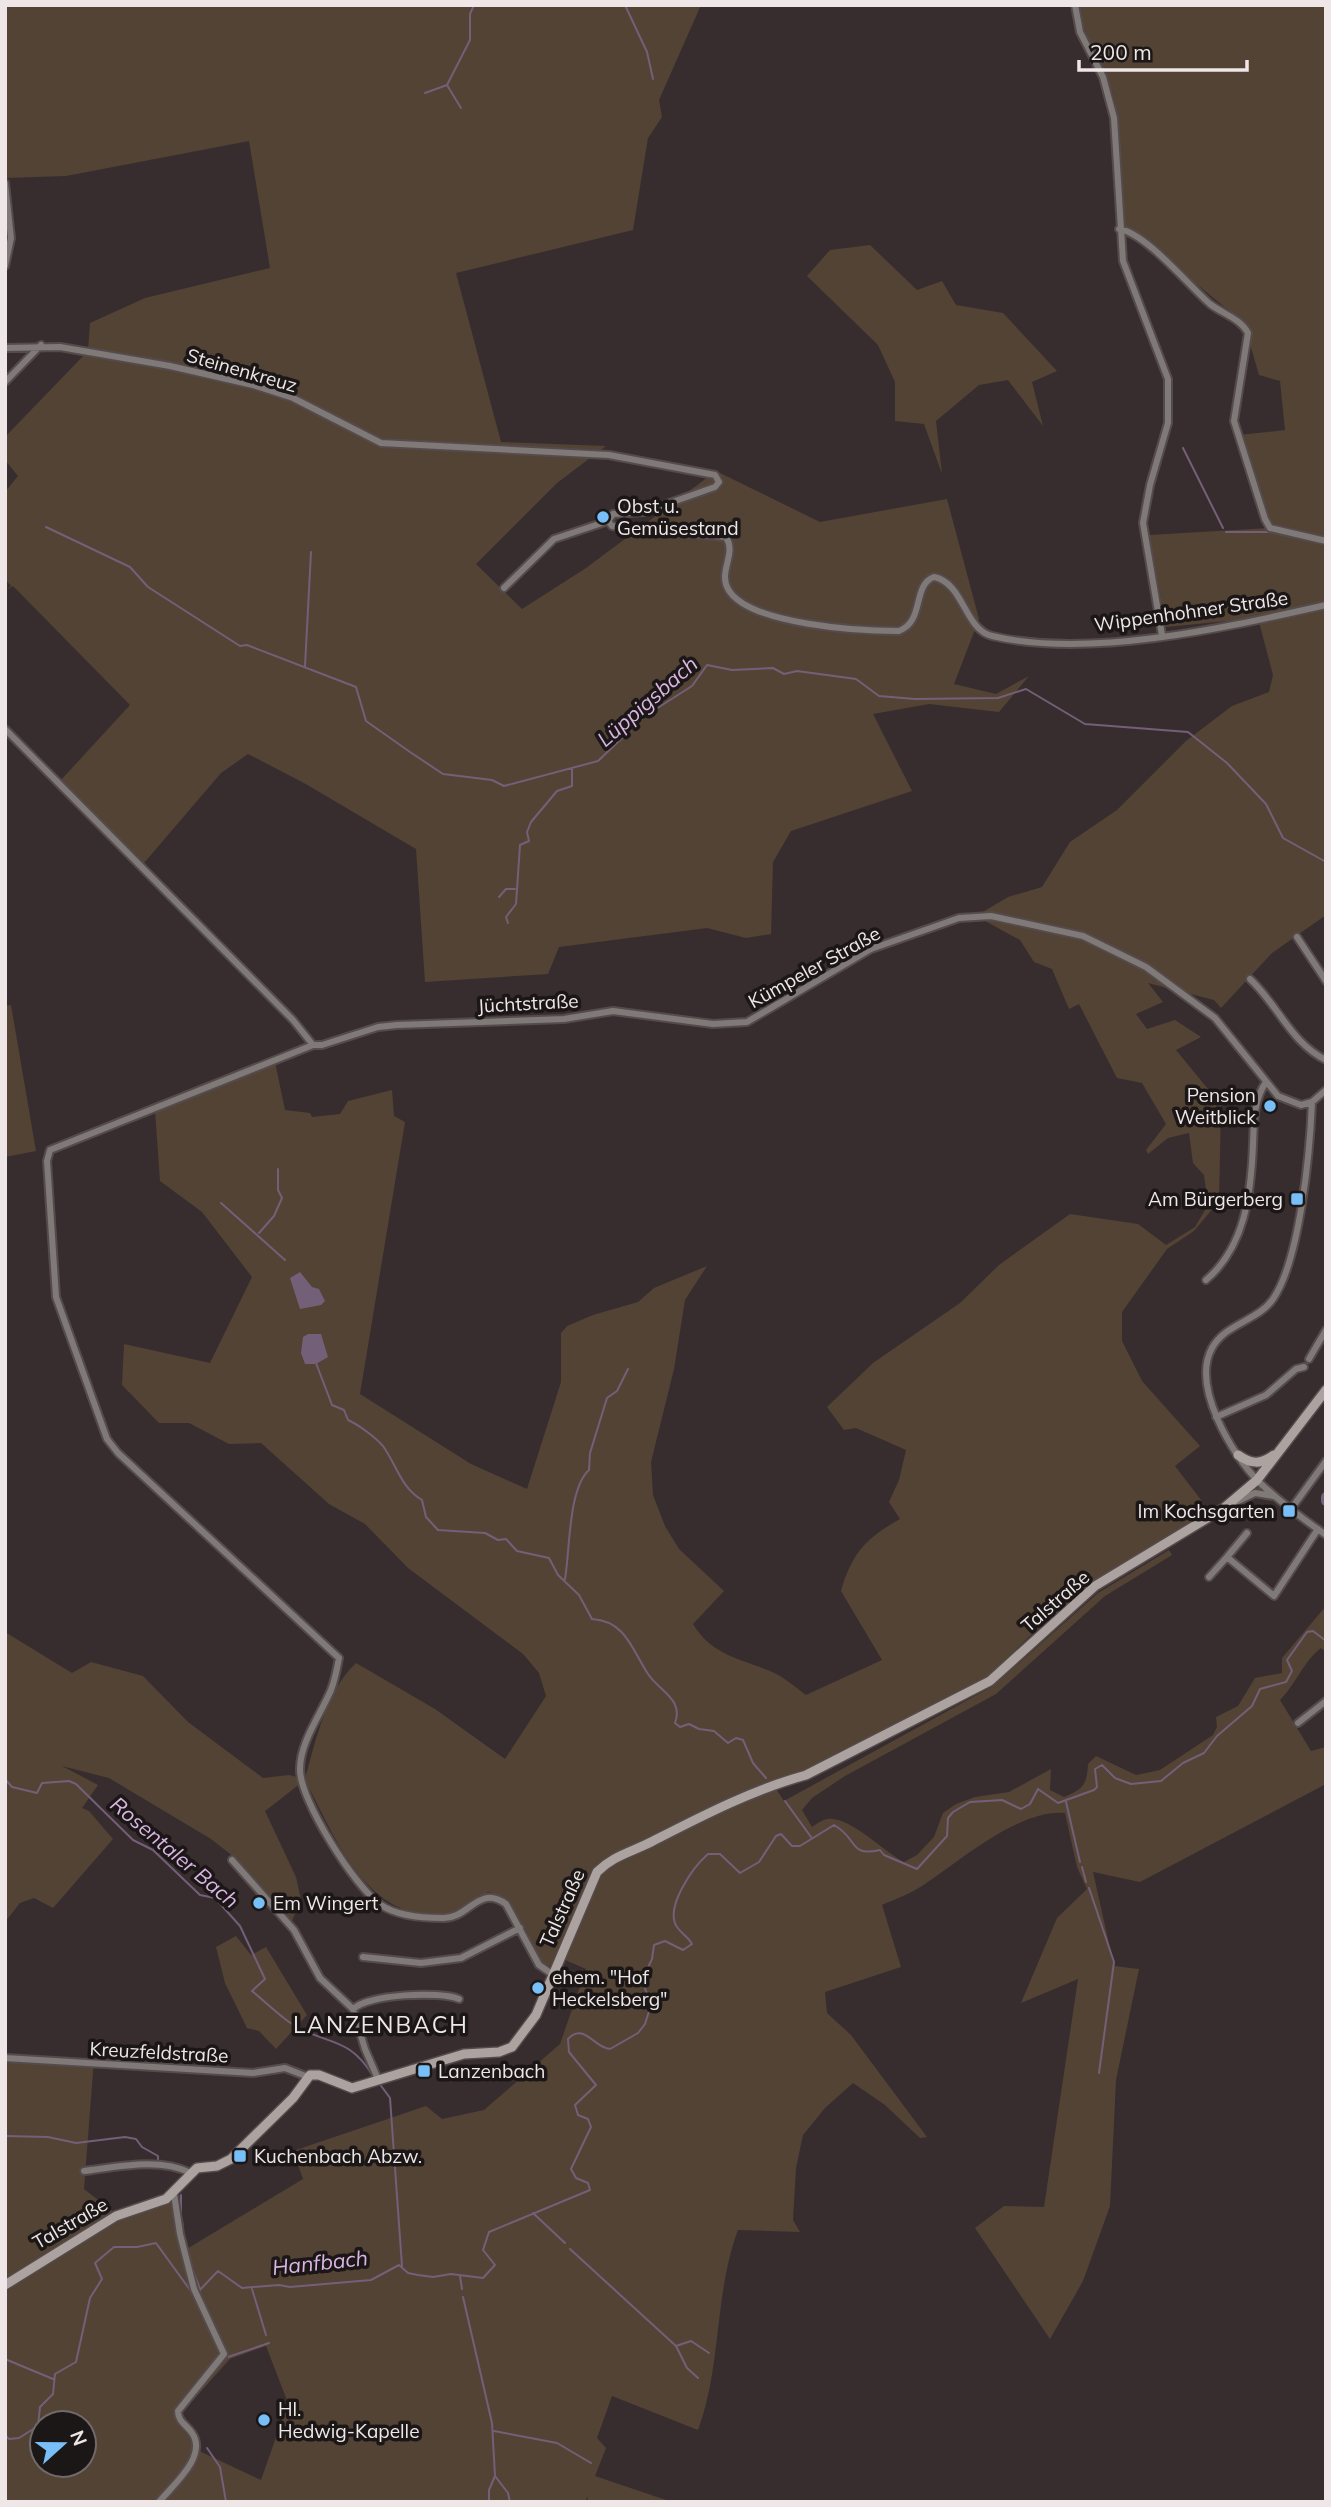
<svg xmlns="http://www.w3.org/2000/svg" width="1331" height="2507" font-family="Mulish,sans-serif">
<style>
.green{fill:#534335;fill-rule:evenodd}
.water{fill:#735f78}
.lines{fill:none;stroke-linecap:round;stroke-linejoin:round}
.stream{stroke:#735f78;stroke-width:2}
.river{stroke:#735f78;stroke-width:10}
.minor-casing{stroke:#554b4c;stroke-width:10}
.secondary-casing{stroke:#554b4c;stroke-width:12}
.minor{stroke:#7f7978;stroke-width:6}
.secondary{stroke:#aca3a0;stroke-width:9}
.poi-dot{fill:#78bff7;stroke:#1c1717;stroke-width:2.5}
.labels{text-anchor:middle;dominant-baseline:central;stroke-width:7;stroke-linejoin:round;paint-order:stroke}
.street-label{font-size:19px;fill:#eee6e7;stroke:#1c1717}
.poi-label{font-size:19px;fill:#eee6e7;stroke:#1c1717;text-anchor:start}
.water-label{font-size:21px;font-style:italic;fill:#dbb6e4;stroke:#1c1717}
.quarter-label{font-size:23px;letter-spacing:2px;fill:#eee6e7;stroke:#1c1717}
</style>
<rect width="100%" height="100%" fill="#382d2e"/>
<path class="green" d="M5 5H701L659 100 662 117 648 138 633 230 456 273 501 442 606 446 557 483 476 564 522 609 586 568 716 471 820 522 947 499 979 619 954 684 996 694 1029 676 999 712 929 704 873 714 912 791 791 831 773 862 771 934 746 938 707 928 559 947 548 974 425 982 416 849 304 783 248 754 221 773 144 863 61 780 130 705 13 586 5 591 11 586 5 579V492L18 476 5 460V437L88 351 90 323 145 298 270 268 249 141 66 176 5 178Z
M1080 5H1326V915L1272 953 1221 1008 1214 1000 1148 983 1163 1002 1136 1014 1147 1029 1175 1020 1201 1037 1176 1050 1221 1105 1219 1201 1194 1231 1167 1249 1122 1312V1341L1142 1381 1200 1446 1175 1466 1211 1513 1098 1579 1037 1629 987 1677 809 1771 772 1783 784 1801 993 1686 1098 1593 1169 1550 1172 1555 1105 1596 996 1694 845 1776 812 1798 802 1810 812 1827C816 1824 822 1820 827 1819 849 1815 884 1852 904 1862L917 1855 934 1837 943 1813 956 1804 975 1797 1009 1792 1051 1769 1050 1790 1064 1797C1083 1789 1087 1785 1088 1764L1096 1756 1136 1775 1160 1770 1213 1735 1217 1727 1216 1717 1238 1706 1255 1678 1282 1673V1658L1326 1606V1652L1321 1648C1303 1662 1296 1684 1280 1700L1311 1751 1326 1747V1784L1140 1882 1093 1872 1114 1966 1139 1969 1116 2080 1110 2206 1083 2281 1050 2339 975 2228 1004 2206 1044 2207 1078 1979 1021 2003 1057 1918 1087 1889 1077 1867 1065 1813C1018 1809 959 1862 922 1886 910 1894 895 1899 882 1905L901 1967 825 1992 827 2013 851 2035 927 2137 920 2138 885 2105 853 2083 825 2108 803 2135 796 2168 793 2220 800 2232 738 2230C714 2294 722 2365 698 2430L612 2396 597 2438 606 2448 595 2476 672 2502H587L588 2496 585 2502H5V2055L94 2059 84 2189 115 2213 171 2193 185 2250 303 2179 293 2151 426 2106 442 2119 484 2110 560 2044 586 1969 563 1959 550 1966 542 1964C529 1939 517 1898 488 1892 476 1899 458 1913 445 1915 366 1922 335 1837 305 1780L265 1811 296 1877 301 1900 291 1923 234 1857 211 1839 109 1778 62 1766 98 1785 82 1808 89 1811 113 1839 53 1908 34 1898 20 1903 5 1922V1632L72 1673 91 1662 143 1676 188 1722 263 1778 289 1775 305 1779C316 1740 326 1691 356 1663L435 1709 505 1759 546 1696 539 1673 523 1654 408 1568 365 1524 329 1504 261 1443 229 1444 189 1423H159L122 1385 124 1344 210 1363 252 1277 202 1212 160 1181 155 1110 275 1062 285 1110 310 1113 312 1117 340 1114 348 1101 392 1090 394 1116 405 1122 360 1394 471 1464 527 1489 561 1382V1333L567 1326 593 1315 638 1302 654 1288 707 1266 685 1300 674 1369 651 1462 653 1495 665 1526 679 1549 724 1591 693 1624C712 1655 738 1658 770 1671 783 1676 795 1687 806 1695L882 1660 841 1591C852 1553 866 1538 900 1519L889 1502 899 1480 906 1450 856 1428 844 1430 827 1407 873 1363 960 1303 999 1265 1070 1214 1138 1224 1166 1245 1195 1227 1208 1205 1204 1175 1193 1163 1189 1133 1168 1138 1148 1154 1146 1150 1166 1124 1142 1083 1117 1078 1079 1004 1069 1009 1052 969 1034 962 1020 940 976 916 1008 897 1042 887 1070 842 1117 810 1186 741 1232 706 1269 692 1273 675 1258 618 1166 627 1149 535 1269 528 1239 435 1285 430 1280 381 1259 375 1244 323 1123 224C1119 182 1124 137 1113 95 1105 65 1081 38 1080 5ZM266 2346 288 2403 261 2480 195 2449 187 2434 175 2420 230 2359ZM42 2423H84V2465H42Z
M870 245 917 290 942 281 956 305 1003 313 1057 371 1032 382 1043 426 1008 380 979 385 936 421 942 474 924 424 895 421V382L878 345 807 276 830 250Z
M11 1005 36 1151 5 1157V1006Z
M236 1936 251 1955 266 1947 307 2015 276 2049 259 2031 247 2028 225 1983 216 1947Z"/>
<path class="water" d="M300 1272 312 1287 319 1289 325 1301 321 1305 300 1309 290 1278Z
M308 1334H321L328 1357 316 1364H305L301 1353 303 1337Z"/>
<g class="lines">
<path class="stream" d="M625 5 647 52 653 79
M425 93 447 85
M461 108 447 85 470 40V14L474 5
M1183 448 1223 528
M46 527 130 567 148 587 240 646 247 645 356 687 366 721 410 752 443 774 492 780 504 786 598 761 645 716 692 686 707 665 732 670 773 668 784 674 797 671 856 679 879 696 915 699 998 698 1026 689 1085 724 1188 732 1227 763 1266 804 1283 838 1326 862
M1226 532H1270L1325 544
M305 666 311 552
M499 897 506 889H515
M508 923 506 917 516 904 520 845 529 841 527 832 531 822 557 791 572 786V768
M221 1203 285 1260
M259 1233 274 1216 282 1198 278 1190V1169
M316 1363 332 1405 344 1410 348 1420C359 1425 375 1437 383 1446 396 1464 401 1488 422 1500L426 1517 438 1530 485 1533 498 1540 506 1539 517 1551 549 1558 558 1575 579 1595 592 1619C626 1621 632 1650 648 1674 659 1691 684 1699 675 1723L680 1727 689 1724 699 1729 714 1731 728 1743 736 1738 743 1740 753 1763 766 1778
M565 1579C570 1551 568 1489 589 1470L590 1453 607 1398 617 1391 628 1369
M5 1779 12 1787 37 1793 42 1783 69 1781 76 1784 133 1840 153 1850 200 1895 215 1898 240 1926 265 1979 252 1991C264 2001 277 2013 289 2022 324 2046 348 2034 373 2076
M785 1801 811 1837
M1066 1802 1080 1862
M1082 1867 1086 1882
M1089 1888 1114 1962 1099 2073
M379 2083 390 2098 402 2266
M5 2136 48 2137 76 2143 125 2137 136 2139 142 2147 158 2156V2161
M181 2195V2212
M533 2213 565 2243
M182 2220 183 2230
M570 2249 676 2346 687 2368 698 2378
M191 2265 200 2289
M460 2276 462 2289
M252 2289 266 2335
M198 2292 218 2271 242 2288 279 2285 290 2287 371 2280 399 2265 408 2273 418 2275 433 2277 451 2274 483 2278 495 2265 483 2250 489 2232 590 2190 588 2183 576 2178 571 2169 591 2127 588 2119 578 2115 575 2105 596 2085 569 2052 568 2039C584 2022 594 2048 610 2049L638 2033 645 2024 651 2005 642 1980 652 1959 654 1945 665 1941 683 1950 692 1944C688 1937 682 1934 677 1927 664 1908 693 1867 708 1854H720L740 1873 759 1862 776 1836 781 1834 792 1846H800L834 1825C859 1839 848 1857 880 1850L884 1855 917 1869 947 1836 948 1818 953 1812 970 1802 1002 1800 1021 1809 1030 1804 1038 1789 1058 1803 1094 1790 1097 1787 1095 1769 1102 1765 1115 1778 1131 1784 1161 1781 1183 1763 1204 1753 1217 1736 1252 1706 1260 1689 1286 1682 1292 1671 1287 1660 1307 1632 1313 1631 1326 1641
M463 2297 492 2423 495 2476 508 2493 510 2502
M676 2346 691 2341 709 2353
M228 2357 269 2343
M5 2359 53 2379
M494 2431 557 2443 591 2463
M5 2435 9 2439 19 2438 38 2426 40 2407 53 2394 55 2374 76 2362 90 2298 102 2279 95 2263 114 2247H137L156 2243 193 2294
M207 2448 220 2467 226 2502
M489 2502V2490L495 2476"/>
<path class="river" d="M1326 1497V1501"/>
<g class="minor-casing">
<path id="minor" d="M1075 5 1080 32 1103 77 1114 118 1123 261 1168 379V423L1150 485 1143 523 1162 635
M5 183 11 238 5 266
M1119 229C1146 233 1189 286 1210 304 1223 314 1241 319 1248 333L1234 421 1265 519 1270 528 1326 541
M5 348 60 347 170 366 253 385 293 398 381 443 609 455 715 475 719 482 715 487 644 512 613 514 608 521 612 526 726 537C737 554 718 571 728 589 748 625 861 631 899 631 925 621 912 585 934 577 964 583 964 629 992 636 1091 659 1228 627 1326 605
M5 382 41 345
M504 588 554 539 608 521
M5 729 293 1020 313 1045
M1297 937 1326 981
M1250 979C1278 1005 1291 1043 1326 1060
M1312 1102C1310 1151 1300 1260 1273 1299 1258 1321 1226 1323 1212 1348 1191 1386 1232 1455 1259 1482 1279 1501 1303 1519 1326 1535
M1206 1280C1245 1247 1251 1194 1253 1145 1254 1124 1253 1101 1266 1082
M1309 1359 1326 1330
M1216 1417 1266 1395 1296 1369 1304 1367
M1234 1503 1255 1493 1273 1496
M1291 1509 1326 1461
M1227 1557 1247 1533
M1209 1577 1227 1557 1274 1596 1318 1529
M1298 1723 1326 1701
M232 1860 294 1930 320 1978 353 2009 365 2049 378 2079
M363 1957 421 1963 461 1958 520 1928
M552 1974 539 1965 506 1904C478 1884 469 1919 443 1918 424 1918 397 1916 381 1905 356 1889 299 1799 300 1769 300 1742 321 1714 331 1690 335 1680 337 1669 339 1658L118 1453 107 1439 56 1297 47 1161 50 1150 313 1045H322L378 1027 397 1025 564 1019 613 1011 713 1024 747 1022 871 949 959 918 991 916 1083 936 1146 967 1215 1018 1278 1096 1301 1105 1312 1102 1326 1090
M353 2009C369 1994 440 1991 459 1999
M5 2058 253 2073 285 2068 308 2077
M84 2171C117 2167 159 2157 191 2173
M159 2502C173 2485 208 2456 192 2433 186 2424 178 2422 178 2411L224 2354 194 2289 180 2234 174 2194"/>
</g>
<g class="secondary-casing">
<path id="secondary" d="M1238 1455C1251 1464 1260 1465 1274 1455
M5 2285 116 2216 166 2199 197 2168 217 2166 231 2159 293 2098 310 2075H319L352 2088 464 2054 499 2052 512 2047 536 2015 597 1872C614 1855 632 1852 653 1841 702 1816 752 1790 806 1775L990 1681 1095 1586 1224 1508 1257 1480 1326 1390"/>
</g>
<use href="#minor" class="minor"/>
<use href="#secondary" class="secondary"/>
</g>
<g class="poi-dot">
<circle cx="603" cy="517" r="7"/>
<circle cx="1270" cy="1106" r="7"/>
<rect x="1290" y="1192" width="14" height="14" rx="3.5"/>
<rect x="1282" y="1504" width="14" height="14" rx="3.5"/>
<circle cx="259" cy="1903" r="7"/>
<circle cx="538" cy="1988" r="7"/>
<rect x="417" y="2064" width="14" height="14" rx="3.5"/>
<rect x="233" y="2149" width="14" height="14" rx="3.5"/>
<circle cx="264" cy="2420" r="7"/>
</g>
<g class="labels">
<g class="street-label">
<text transform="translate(242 370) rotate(16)">Steinenkreuz</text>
<text transform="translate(1191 611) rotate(-8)">Wippenhohner Straße</text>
<text transform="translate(814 967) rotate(-29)">Kümpeler Straße</text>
<text transform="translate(528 1003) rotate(-3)">Jüchtstraße</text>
<text transform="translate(1055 1601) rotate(-41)">Talstraße</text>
<text transform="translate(562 1908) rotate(-66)">Talstraße</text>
<text transform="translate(159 2052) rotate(3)">Kreuzfeldstraße</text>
<text transform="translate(70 2223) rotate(-30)">Talstraße</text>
</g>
<g class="poi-label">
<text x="617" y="506">Obst u.<tspan x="617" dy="22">Gemüsestand</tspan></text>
<text x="1256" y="1095" text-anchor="end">Pension<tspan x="1256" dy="22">Weitblick</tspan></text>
<text x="1283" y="1199" text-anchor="end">Am Bürgerberg</text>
<text x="1275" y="1511" text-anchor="end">Im Kochsgarten</text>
<text x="273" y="1903">Em Wingert</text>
<text x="552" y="1977">ehem. "Hof<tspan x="552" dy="22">Heckelsberg"</tspan></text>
<text x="438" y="2071">Lanzenbach</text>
<text x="254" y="2156">Kuchenbach Abzw.</text>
<text x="278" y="2409">Hl.<tspan x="278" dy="22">Hedwig-Kapelle</tspan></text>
</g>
<g class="water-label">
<text transform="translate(647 701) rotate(-41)">Lüppigsbach</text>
<text transform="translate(175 1852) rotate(40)">Rosentaler Bach</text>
<text transform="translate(320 2262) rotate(-6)">Hanfbach</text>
</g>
<g class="quarter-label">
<text x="381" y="2024">LANZENBACH</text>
</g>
</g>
<rect width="1331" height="2507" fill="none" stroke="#eee6e7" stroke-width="14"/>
<g transform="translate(63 2444) rotate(69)"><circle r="33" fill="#1c1717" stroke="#706a6a" stroke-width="2"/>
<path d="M0-5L12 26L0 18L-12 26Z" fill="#78bff7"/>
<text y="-10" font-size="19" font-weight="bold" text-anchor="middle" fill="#eee6e7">N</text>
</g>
<path d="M1079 60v10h168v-10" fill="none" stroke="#eee6e7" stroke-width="3.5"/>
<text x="1090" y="60" font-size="21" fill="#eee6e7" stroke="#1c1717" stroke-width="5" paint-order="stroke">200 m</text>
</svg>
